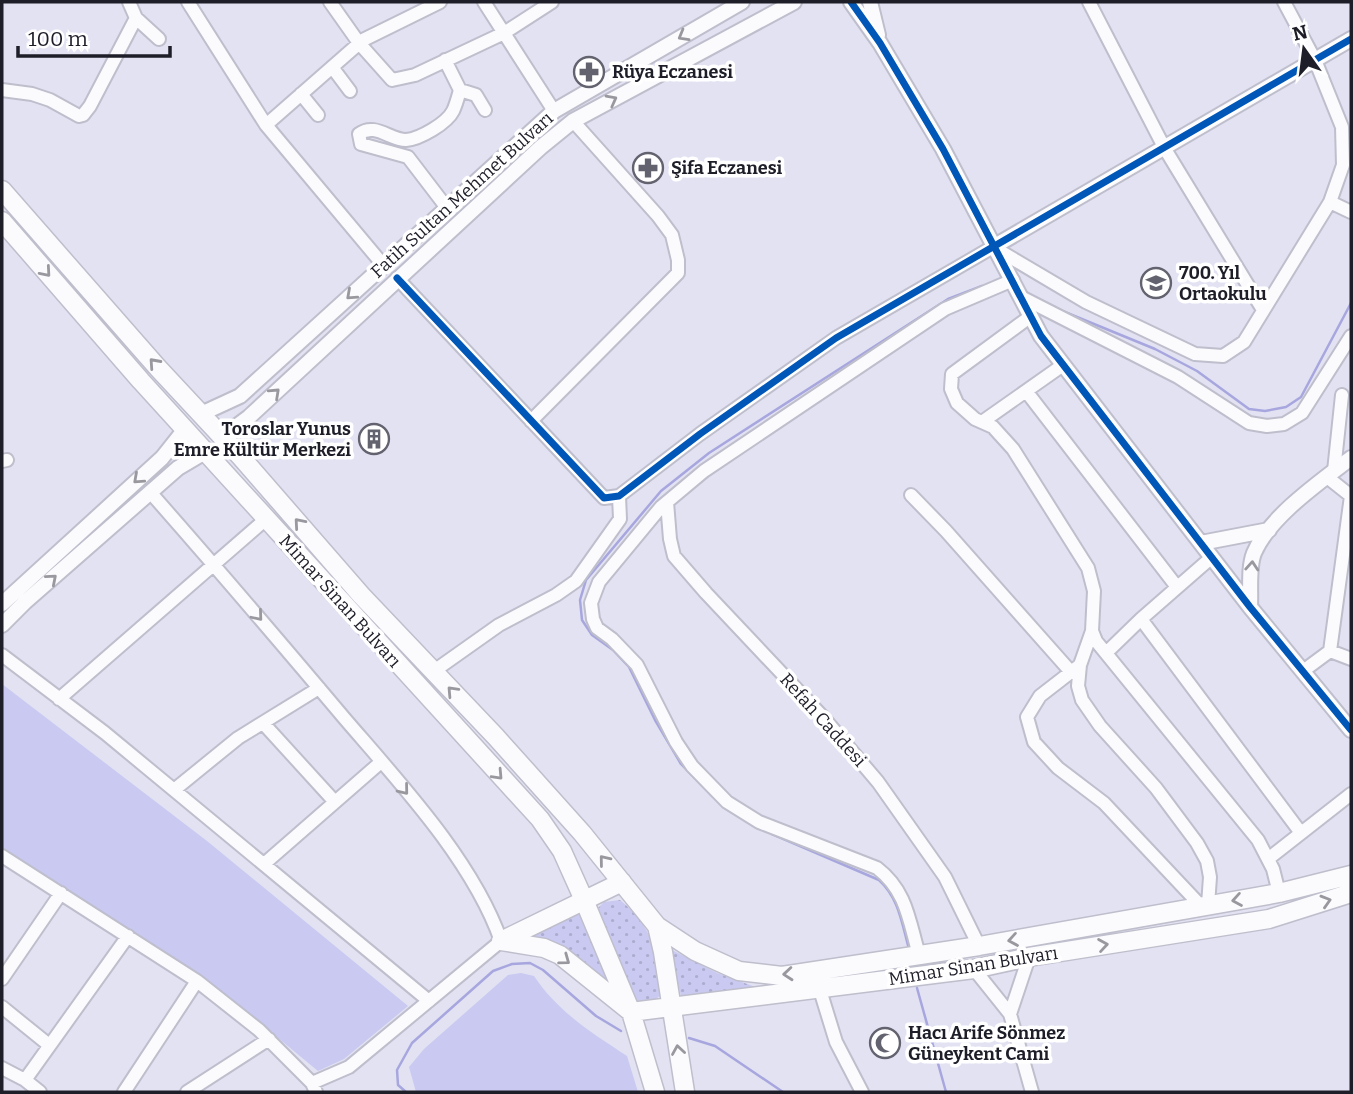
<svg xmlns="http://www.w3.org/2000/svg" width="1353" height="1094" font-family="Bitter,serif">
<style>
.grass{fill:url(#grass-dots)}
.park{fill:#c9c9f1}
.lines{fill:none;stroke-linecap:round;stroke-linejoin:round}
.stream{stroke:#a7a6de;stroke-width:2.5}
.minor-casing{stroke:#bebecc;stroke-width:16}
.tertiary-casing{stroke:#bebecc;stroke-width:18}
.secondary-casing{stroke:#bebecc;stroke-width:21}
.minor{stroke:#fbfbfd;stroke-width:12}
.tertiary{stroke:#fbfbfd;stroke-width:14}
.secondary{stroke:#fbfbfd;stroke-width:18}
.cycleway-casing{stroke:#fff;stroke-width:11}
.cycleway{stroke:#0057b8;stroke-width:7}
.oneway{stroke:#98989e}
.labels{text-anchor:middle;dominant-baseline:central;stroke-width:7;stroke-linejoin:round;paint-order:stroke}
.poi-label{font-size:18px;font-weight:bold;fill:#1e1e29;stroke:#fff;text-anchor:start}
.street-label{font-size:18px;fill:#1e1e29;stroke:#fff}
</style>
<defs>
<pattern id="grass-dots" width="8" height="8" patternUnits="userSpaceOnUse" patternTransform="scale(1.75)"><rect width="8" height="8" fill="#c9c9f1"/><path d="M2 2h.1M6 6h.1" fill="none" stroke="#acaccf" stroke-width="1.8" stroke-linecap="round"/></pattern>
</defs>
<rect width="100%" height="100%" fill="#e2e2f3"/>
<path class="grass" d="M620 900C655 929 654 950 664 992L656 999 642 1003 635 999 598 908 604 902Z
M576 907 613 988 520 936Z
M670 949 717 973 761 989 682 1000Z"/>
<path class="park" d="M2 684 207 841 408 1006 344 1059 318 1071 208 980 2 847Z
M521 973 534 976C558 1012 592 1033 627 1056L638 1092H416L409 1067 424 1049 508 975Z"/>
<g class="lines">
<path class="stream" d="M1055 308 1155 349 1197 371 1249 409 1265 411 1286 407 1301 397 1351 303
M713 797 681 764 655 720 629 667 613 650 592 635 582 620 580 600 586 580 661 491 709 453 948 299 982 286
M729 810 750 823
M772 834 879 880C899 898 902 924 909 949
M917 988 946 1092
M689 1038 715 1046 783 1092
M406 1092 398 1085 397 1070 412 1043 493 971 512 964 530 963 543 970 596 1016 621 1031"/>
<g class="minor-casing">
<path id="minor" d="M129 2 136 18 159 39
M188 2 266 125 384 266
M330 2 359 43 392 80 415 75 504 33 552 2
M484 2 554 111
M1089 2 1165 149 1263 310
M445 60 460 90C458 97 456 105 453 111 447 123 420 139 406 140 390 140 375 122 359 134L361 144 408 157 447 208
M332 67 350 91
M2 90 32 94 50 100 79 116 83 115 90 106 136 18
M460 90 476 95 485 110
M301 94 318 115
M266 125 363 40 440 2
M1330 202 1351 212
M397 278 604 498 619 496 700 434 836 338 993 247 1086 302 1195 354 1223 356 1244 342 1330 202 1343 165 1342 127 1315 60 1284 2
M1021 297 1178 377 1249 423 1267 426 1284 424 1302 413 1351 336
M1031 316 952 374 951 389 957 403 975 419 993 427 1013 449 1088 568 1094 591 1092 631 1096 641 1258 840 1273 869 1279 893
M1026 391 1177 587
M531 421 678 273V260L672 235 658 216 573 121
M982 422 1063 365
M2 461 7 460
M1334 471 1342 395
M1327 477 1351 496
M150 492C216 567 281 643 345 719 400 783 473 861 501 941L349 1067 312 1083
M911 495 946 531 1071 672
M667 502 670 539 674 556 706 593 822 716 878 782 945 877 979 946
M1141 619 1301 833
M1092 631 1080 665 1078 686 1082 700 1100 726 1156 788 1197 843 1207 861 1210 877 1208 905
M1330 651 1351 496
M1106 653 1141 619 1212 557
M2 655 105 733 429 1001
M1080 665 1040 696 1027 717 1034 742 1058 768 1104 803 1201 906
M434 671 499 625 556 595 576 581 620 519 619 496
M1303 671 1330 651 1351 659
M59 699 266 519
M263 723 335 802
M174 790 238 738 319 688
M2 856 197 981 259 1030 312 1083 316 1092
M1268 859 1351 794
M264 864 381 762
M919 955C909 921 907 891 877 868L759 822 727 802 692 766 676 742 637 665 612 639 597 628 593 619 591 603 599 582 661 507 704 471 945 309 1013 280
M974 969 1010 1014 1032 1092
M2 979 61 893
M820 990 836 1042 862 1092
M2 1007 49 1045
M1010 1014 1029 957
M2 1068 25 1080 40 1092
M25 1080 128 936
M124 1092 197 981
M187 1092 269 1039"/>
</g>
<g class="tertiary-casing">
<path id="tertiary" d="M851 2 880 43 943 149 1041 336 1250 607 1351 730
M870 2 878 35
M993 247 1351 39
M201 414 240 396 554 111 742 2
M222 437 249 417 541 147 573 121 794 2
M1201 543 1269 530
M2 604 162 458 185 429
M1250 607C1251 591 1248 568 1254 553 1269 517 1321 481 1351 458
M2 625 25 602 178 468 205 452"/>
</g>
<g class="secondary-casing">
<path id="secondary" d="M2 190 158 368 241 457 361 595 496 737 582 833 657 926 663 952 685 1092
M2 221 141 381 540 819 562 851 584 900 631 1012 655 1092
M657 926 695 951 739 971 782 976 979 946 1279 893 1351 875
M501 941 544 948 560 955 631 1012 974 969 1029 957 1269 919 1351 893
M501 941 622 882"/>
</g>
<use href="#minor" class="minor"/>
<use href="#tertiary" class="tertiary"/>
<use href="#secondary" class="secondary"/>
<g class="cycleway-casing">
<path id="cycleway" d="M851 2 880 43 943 149 1041 336 1250 607 1351 730
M397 278 604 498 619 496 700 434 836 338 1351 39"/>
</g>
<use href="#cycleway" class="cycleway"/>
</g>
<defs><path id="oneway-chevron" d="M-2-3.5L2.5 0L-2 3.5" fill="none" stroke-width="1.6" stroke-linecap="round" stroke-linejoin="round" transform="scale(1.75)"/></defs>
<g class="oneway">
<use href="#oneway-chevron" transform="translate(683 36) rotate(150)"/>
<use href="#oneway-chevron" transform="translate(612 100) rotate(-28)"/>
<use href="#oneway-chevron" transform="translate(46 272) rotate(49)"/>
<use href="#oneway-chevron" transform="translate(351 295) rotate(138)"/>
<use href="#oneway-chevron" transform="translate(154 363) rotate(-132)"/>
<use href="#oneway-chevron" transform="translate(275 393) rotate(-43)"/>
<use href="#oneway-chevron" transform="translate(138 479) rotate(138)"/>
<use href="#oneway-chevron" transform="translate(299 523) rotate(-131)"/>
<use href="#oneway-chevron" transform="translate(1252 566) rotate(-86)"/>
<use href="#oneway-chevron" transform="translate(52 579) rotate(-41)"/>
<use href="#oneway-chevron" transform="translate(258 616) rotate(50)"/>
<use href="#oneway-chevron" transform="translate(452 691) rotate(-133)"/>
<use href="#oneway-chevron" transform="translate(498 775) rotate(47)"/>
<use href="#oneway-chevron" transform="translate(404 790) rotate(51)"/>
<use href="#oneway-chevron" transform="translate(604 860) rotate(-129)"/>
<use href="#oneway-chevron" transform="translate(1237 900) rotate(170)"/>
<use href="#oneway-chevron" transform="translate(1326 901) rotate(-17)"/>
<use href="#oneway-chevron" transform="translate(1013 940) rotate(170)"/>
<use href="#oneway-chevron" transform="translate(1103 945) rotate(-9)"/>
<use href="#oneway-chevron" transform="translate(565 960) rotate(36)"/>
<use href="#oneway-chevron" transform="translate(788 974) rotate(175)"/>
<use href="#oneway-chevron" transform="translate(678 1050) rotate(-99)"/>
</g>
<defs>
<g id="pharmacy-ring" transform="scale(1.575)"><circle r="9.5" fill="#fff" stroke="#636370" stroke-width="1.5"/><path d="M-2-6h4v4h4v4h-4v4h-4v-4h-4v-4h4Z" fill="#636370"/></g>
<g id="school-ring" transform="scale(1.575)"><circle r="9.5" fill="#fff" stroke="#636370" stroke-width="1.5"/><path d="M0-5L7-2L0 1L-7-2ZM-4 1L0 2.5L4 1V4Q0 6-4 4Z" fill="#636370"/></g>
<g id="building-ring" transform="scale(1.575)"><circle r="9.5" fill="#fff" stroke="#636370" stroke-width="1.5"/><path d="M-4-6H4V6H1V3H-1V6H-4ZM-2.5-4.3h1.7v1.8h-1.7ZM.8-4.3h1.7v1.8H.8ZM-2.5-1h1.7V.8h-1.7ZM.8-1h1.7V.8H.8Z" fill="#636370"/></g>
<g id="mosque-ring" transform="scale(1.575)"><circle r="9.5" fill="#fff" stroke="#636370" stroke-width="1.5"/><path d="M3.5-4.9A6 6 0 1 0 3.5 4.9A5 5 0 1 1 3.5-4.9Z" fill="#636370"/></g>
</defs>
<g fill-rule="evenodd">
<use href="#pharmacy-ring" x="589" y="72"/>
<use href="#pharmacy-ring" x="648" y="168"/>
<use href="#school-ring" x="1156" y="283"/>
<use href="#building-ring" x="374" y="439"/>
<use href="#mosque-ring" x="885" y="1043"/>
</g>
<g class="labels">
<g class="poi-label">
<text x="612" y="72">Rüya Eczanesi</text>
<text x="671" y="168">Şifa Eczanesi</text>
<text x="1179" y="273">700. Yıl<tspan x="1179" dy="21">Ortaokulu</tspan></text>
<text x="351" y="429" text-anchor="end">Toroslar Yunus<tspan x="351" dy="21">Emre Kültür Merkezi</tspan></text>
<text x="908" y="1033">Hacı Arife Sönmez<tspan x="908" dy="21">Güneykent Cami</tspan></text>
</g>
<g class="street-label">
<text transform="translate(462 195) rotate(-42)">Fatih Sultan Mehmet Bulvarı</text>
<text transform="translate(340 601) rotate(48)">Mimar Sinan Bulvarı</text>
<text transform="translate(823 720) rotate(48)">Refah Caddesi</text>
<text transform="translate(973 966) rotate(-9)">Mimar Sinan Bulvarı</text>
</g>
</g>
<rect width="1353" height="1094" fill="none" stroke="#1e1e29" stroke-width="7"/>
<g transform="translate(1304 49) rotate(346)" stroke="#ffffff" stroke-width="5" paint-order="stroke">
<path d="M0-5L12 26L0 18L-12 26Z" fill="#1e1e29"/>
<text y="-10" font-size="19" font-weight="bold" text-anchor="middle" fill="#1e1e29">N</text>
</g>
<path d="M18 46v10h152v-10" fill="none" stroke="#1e1e29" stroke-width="3.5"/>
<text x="28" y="46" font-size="21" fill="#1e1e29" stroke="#ffffff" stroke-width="5" paint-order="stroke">100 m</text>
</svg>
